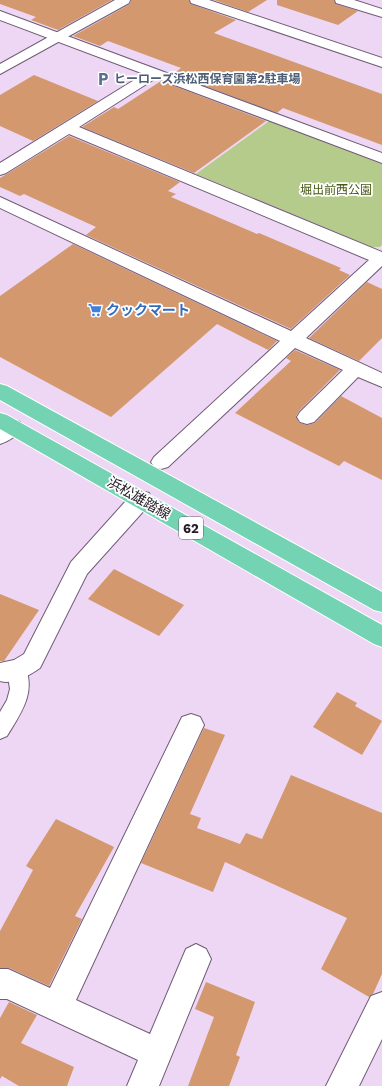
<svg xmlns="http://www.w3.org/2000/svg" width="382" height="1086" font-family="'Work Sans','Noto Sans JP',sans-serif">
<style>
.green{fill:#b4cb8b}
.building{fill:#d4986f}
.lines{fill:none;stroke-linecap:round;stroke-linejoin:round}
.lane-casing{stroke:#705c75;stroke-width:2}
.street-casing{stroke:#705c75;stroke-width:2}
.secondary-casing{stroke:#705c75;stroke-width:2}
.primary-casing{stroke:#fff;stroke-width:2}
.lane{fill:#fff;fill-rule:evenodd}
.street{fill:#fff;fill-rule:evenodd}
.secondary{fill:#fff;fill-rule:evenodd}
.primary{fill:#73d3b2;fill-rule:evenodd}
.labels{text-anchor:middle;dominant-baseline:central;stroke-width:3.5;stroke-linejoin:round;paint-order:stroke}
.far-service-label{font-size:12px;font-weight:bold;fill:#4e5e75;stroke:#fff;text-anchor:start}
.far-park-label{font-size:12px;fill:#475a14;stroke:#fff}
.shield{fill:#fff;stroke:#645f66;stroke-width:1}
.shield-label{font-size:13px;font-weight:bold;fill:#221a24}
.shop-label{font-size:14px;font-weight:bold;fill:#366cbe;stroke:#fff;text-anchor:start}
.street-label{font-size:14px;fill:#221a24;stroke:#fff}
</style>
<rect width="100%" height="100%" fill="#eed7f4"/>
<path class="green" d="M269 121 382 164V245L380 247H372L196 174Z"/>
<path class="building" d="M0 0H112L58 30 31 20 36 17 0 4Z
M131 0H189L191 4 236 20 214 33 382 94V145L283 108 277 113 173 74 181 68 108 41 100 46 73 36 130 4Z
M214 0H267L248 12Z
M277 0H334L336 4 358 11 338 25 277 5Z
M34 75 98 101 33 141 0 126V95Z
M161 81 266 121 194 173 82 127 114 107 118 109Z
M69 136 180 182 168 191 176 194 171 197 257 234 259 233 341 268 339 270 350 275 291 329 86 235 96 227 24 194 20 196 0 187V178Z
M73 244 277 341 268 350 217 324 111 417 0 357V296Z
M367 282 382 289V338L359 361 309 338Z
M295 350 340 370 299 411 296 416 299 423 307 425 315 423 341 396 382 418V480L344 461 339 466 235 413 291 361 286 358Z
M114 569 184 605 159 636 88 599Z
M0 594 39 610 4 661H0Z
M337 692 357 703 355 706 382 721 362 755 313 727Z
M204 728 225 735 190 814 201 818 197 828 240 844 246 833 262 839 291 775 382 813V974L373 994 369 997 321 969 347 918 225 862 213 892 141 863Z
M56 819 114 847 75 916 82 919 49 986 9 968H0V931L33 870 26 866Z
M206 982 255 1002 236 1055 240 1057 229 1086H188L214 1017 195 1009Z
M9 1002 37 1015 21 1043 74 1067 67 1086H19L2 1076 0 1079V1018Z"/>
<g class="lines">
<g class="lane-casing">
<path id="lane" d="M17 662 24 664C37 692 21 713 7 736L0 739V712L7 700 10 689 7 670 10 664Z"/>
</g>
<g class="street-casing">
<path id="street" d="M335 0H354L382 9V17L336 3Z
M0 11 382 153V163L156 78 79 127 382 252V266L306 338 382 373V387L358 377 314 422 307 424 300 422 297 417 300 412 343 370 295 348 168 467 161 469 154 467 151 462 154 457 280 341 0 208V197L291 331 369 260 69 134 6 173 0 175V163L144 74 0 20Z
M13 420 20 422 23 427C18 435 9 441 0 444V427Z
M141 491 149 493 152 499 149 505 87 574 40 668C30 675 13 685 0 681V663L14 660 24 654 71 562 133 493Z
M191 714 200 717 204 725 76 1000 150 1034 186 949 196 944 206 949 211 959 159 1086H127L138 1060 7 999H0V969H8L50 988 182 717Z
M382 992V1039L359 1086H326L371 996Z"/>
</g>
<g class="secondary-casing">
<path id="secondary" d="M115 0H130L129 3 0 74V64Z
M190 0H209L382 58V67L191 3Z"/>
</g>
<g class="primary-casing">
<path id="primary" d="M0 384 7 386 382 592V612L374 610 0 400Z
M0 413 7 415 382 625V647L374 644 0 429Z"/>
</g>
<use href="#lane" class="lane"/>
<use href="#street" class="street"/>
<use href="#secondary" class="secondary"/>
<use href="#primary" class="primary"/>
</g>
<defs>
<g id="parking-bare" transform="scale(1.08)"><path d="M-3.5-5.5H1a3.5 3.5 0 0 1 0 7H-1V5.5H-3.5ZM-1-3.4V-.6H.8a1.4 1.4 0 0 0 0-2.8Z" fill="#5c6f8a" stroke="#fff" stroke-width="2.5" paint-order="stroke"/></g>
<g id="supermarket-bare" transform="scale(1.08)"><path d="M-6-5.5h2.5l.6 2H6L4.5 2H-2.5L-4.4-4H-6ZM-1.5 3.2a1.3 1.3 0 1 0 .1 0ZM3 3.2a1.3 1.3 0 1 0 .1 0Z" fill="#3f7fe0" stroke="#fff" stroke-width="2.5" paint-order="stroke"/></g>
</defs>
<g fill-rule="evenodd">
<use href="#parking-bare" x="103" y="79"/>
<use href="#supermarket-bare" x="95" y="310"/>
</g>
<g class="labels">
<g class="far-service-label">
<text x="114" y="79">ヒーローズ浜松西保育園第2駐車場</text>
</g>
<g class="far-park-label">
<text x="336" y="190">堀出前西公園</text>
</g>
<rect class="shield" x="179" y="517" width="24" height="22" rx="3"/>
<g class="shield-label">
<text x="191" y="528">62</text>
</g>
<g class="shop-label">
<text x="106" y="310">クックマート</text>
</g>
<g class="street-label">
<text transform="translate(139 498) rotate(30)">浜松雄踏線</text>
</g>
</g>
</svg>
